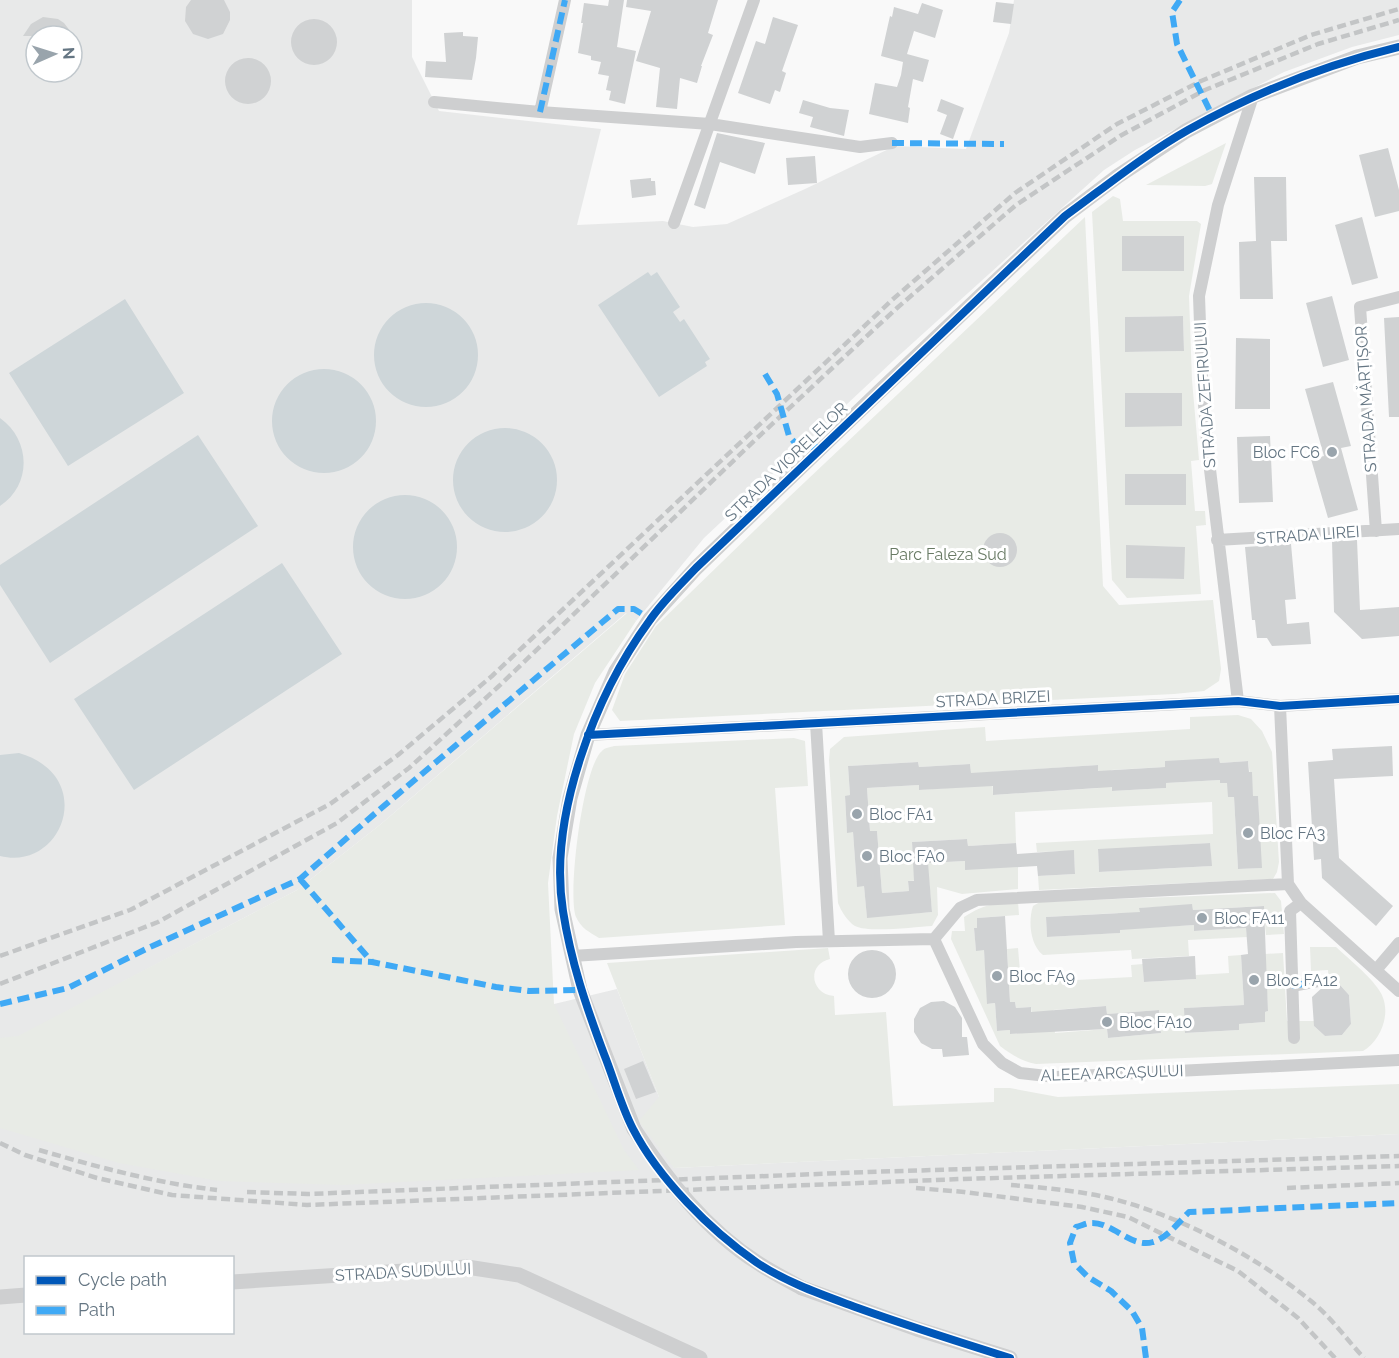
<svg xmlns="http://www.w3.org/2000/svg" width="1399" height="1358" font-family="Raleway,sans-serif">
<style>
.built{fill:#e8e9e9;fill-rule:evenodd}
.green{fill:#e8ebe6;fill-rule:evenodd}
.water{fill:#ced6d9}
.building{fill:#d0d2d3}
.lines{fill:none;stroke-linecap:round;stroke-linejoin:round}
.minor{stroke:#cecfd0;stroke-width:12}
.tertiary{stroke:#cecfd0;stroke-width:15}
.rail{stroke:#c3c5c6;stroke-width:4.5;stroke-dasharray:9 4.5;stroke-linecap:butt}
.tertiary-bridge{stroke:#cecfd0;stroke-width:15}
.quiet{stroke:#3fa9f5;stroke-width:6;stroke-dasharray:12 6;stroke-linecap:butt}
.cycleway-casing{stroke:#fff;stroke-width:11}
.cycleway{stroke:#0057b8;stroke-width:8}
.poi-dot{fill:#99a4ac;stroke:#fff;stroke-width:2}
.labels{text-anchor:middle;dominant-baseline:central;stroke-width:6;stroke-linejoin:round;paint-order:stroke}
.street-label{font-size:16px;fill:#657683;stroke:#fff}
.poi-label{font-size:16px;fill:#657683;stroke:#fff;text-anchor:start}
.park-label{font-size:16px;fill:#687a64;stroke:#fff}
</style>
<rect width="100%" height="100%" fill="#f9f9f9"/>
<path class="built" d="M0 0H412V57L439 111 601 129 577 225 663 221 693 227 727 224 805 189 895 146 966 149 1009 33 1014 0H1399V35L1352 47 1284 72 1135 150 1104 170 894 360 704 538 636 621 626 613 381 824 297 890 20 1036 554 1004 617 989 659 1097 674 1168 1399 1134V1358H0ZM36 36H72V72H36ZM26 1258H232V1332H26Z"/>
<path class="green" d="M1226 143 1212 184 1205 186 1146 185Z
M1113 196 1120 199 1123 221H1197L1201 224 1189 296 1192 380 1199 460 1191 461 1195 511H1205L1206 525 1196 526 1201 594 1127 598 1112 580 1092 212ZM1122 236H1184V271H1122ZM1183 316 1184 351 1125 352V317ZM1182 393V426H1126ZM1125 474H1185V505L1125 504ZM1127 546 1184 547V579L1126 578Z
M1085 217 1103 586 1119 605 1213 600 1221 669 1219 681 1204 691 1174 694 620 721 612 710 625 674 656 626 788 498Z
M627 613 636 621 595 683 574 734 557 816 548 883 554 1004 624 1150 639 1170 343 1185 219 1181 119 1163 0 1128V1038L18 1036 297 890 381 824Z
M1238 715 1251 719 1262 731 1272 752 1279 862 1277 872 1273 879 1039 890 1038 876 1075 874 1074 851 1037 852 1036 843 1213 834 1212 802 1015 812 1016 843 968 846 967 839 912 842 913 864 965 861 1018 867V889L962 894 937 887 938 915 932 926C915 927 868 933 855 926 848 922 841 911 838 903L829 760 830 749 844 737 985 727 986 741 1190 729V717ZM1219 758 1220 763 1248 761 1253 796H1258L1261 868 1238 869 1234 797 1227 783H1220V780L1166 783V788L1112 791 1111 770 1165 767ZM918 762 919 767 970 764 972 786 920 790 919 785 867 788 870 831H877L882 893 909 891 908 881 929 880 932 912 867 917 864 886H857L853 832H847L845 797 850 795 848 766ZM1097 765 1099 788 993 795 992 772ZM1210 843 1211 866 1158 869 1157 846ZM1135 848 1136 870 1099 872 1098 850Z
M794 738 805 741 808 786 775 788 785 925 599 938C589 932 581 928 576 917 567 895 583 766 602 751 604 748 611 747 614 746Z
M1275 893 1281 901 1284 934 1266 935 1263 906 1193 910 1192 905 1140 908 1141 928 1194 925V931L1246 928 1247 937 1188 940 1189 956 1132 959 1131 950 1043 955C1030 945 1028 921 1033 906L1040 902ZM1118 913 1119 933 1047 937 1046 917Z
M1018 902 1019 915 977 918V928H974L976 950H984L988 1004 995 1003 997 1031 1010 1030V1034L1033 1032 1031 1007 1016 1008 1015 1002H1010L1007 949 1018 948 1021 983 1132 977 1131 965 1143 964 1144 982 1196 979V975L1229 973 1228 956 1241 955 1244 1005 1184 1008 1186 1033 1239 1030V1024L1265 1022V1012L1268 1011 1265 954 1283 953 1287 1021H1314V1026L1325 1036 1342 1035 1351 1024 1349 995 1340 985 1329 986 1328 970 1311 971 1310 947H1336C1349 959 1370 976 1379 990 1393 1010 1382 1040 1363 1051L1036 1064C1021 1061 1012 1055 1000 1046L951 939 952 931H965L964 917C985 904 994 903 1018 902ZM1106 1006 1107 1014 1159 1010 1161 1033 1108 1038 1107 1029 1055 1033 1053 1010Z
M828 948 830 959C806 965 811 994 834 996L835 1015 886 1012 893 1106 994 1102V1088H1010L1058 1097 1399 1084V1134L674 1168 639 1121 659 1097 607 963Z"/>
<path class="water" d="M648 272 651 276 657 272 680 307 673 312 680 322 684 319 710 359 705 362 707 366 659 397 598 305Z
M125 299 184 393 68 466 9 373Z
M374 355a52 52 0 1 1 104 0a52 52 0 1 1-104 0Z
M272 421a52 52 0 1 1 104 0a52 52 0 1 1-104 0Z
M0 418C31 440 32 485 0 506Z
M453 480a52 52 0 1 1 104 0a52 52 0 1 1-104 0Z
M198 435 258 526 50 663 0 585V565Z
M353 547a52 52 0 1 1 104 0a52 52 0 1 1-104 0Z
M282 563 342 654 134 790 74 699Z
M19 753C98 776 63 872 0 856V755Z"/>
<path class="building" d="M191 0H224L230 12V20L223 34 208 39 193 34 185 21 186 7Z
M609 0H624L617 47 636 51 625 104 609 100 611 91 606 90 609 76 598 74 601 62 591 60V56L578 53 583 23H581L584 3 608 6Z
M627 0H718L708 33 713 35 701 66H702L697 83 680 78 677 109 656 107 660 68 636 61 651 11 626 7Z
M996 2 1014 4 1011 24 993 22Z
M922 3 943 10 935 38 914 31 907 54 929 60 923 82 913 79 908 107 910 108 908 123 869 114 875 83 897 87 901 75 903 62 881 56 890 16 892 17 894 7 918 14Z
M43 17 58 19 64 23 74 36H23L31 24Z
M773 17 798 25 782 71 786 73 780 92 775 90 770 104 738 93 756 41 765 44Z
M291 42a23 23 0 1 1 46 0a23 23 0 1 1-46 0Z
M463 32V36L478 37 476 58 472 80 425 77 426 61 446 62 444 33Z
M225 81a23 23 0 1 1 46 0a23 23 0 1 1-46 0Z
M941 99 964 108 953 139 940 134 947 115 937 111Z
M803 100 830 108 849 110 844 136 810 127 813 117 799 113Z
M717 133 765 143 755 174 720 162 705 209 694 205Z
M1388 148 1399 190V211L1375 217 1359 155Z
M815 156 817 183 788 185 786 158Z
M1254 177H1286L1287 241H1271L1273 299H1240L1239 242 1256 241Z
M651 178V181H655L656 195 632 198 630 180Z
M1362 217 1378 278 1352 285 1335 225Z
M1122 236H1184V271H1122Z
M1332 296 1349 360 1323 367 1306 303Z
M1183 316 1184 351 1125 352V317Z
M1399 317V417H1389L1384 318Z
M1236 338 1270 339V409H1235Z
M1333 382 1351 446 1341 448 1358 510 1328 518 1311 459 1324 456 1305 389Z
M1125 393H1182V426L1125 427Z
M1270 436 1273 502 1239 503 1237 437Z
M1125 474H1186V505H1125Z
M983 550a17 17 0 1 1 34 0a17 17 0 1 1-34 0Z
M1357 540 1360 610 1399 607V636L1362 639 1334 612 1332 541Z
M1291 544 1296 599 1285 600 1287 624 1309 622 1311 644 1272 646 1267 638H1257L1255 620H1252L1245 547Z
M1126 545 1185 547 1184 579 1126 578Z
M1392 746 1393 776 1334 779 1339 858 1393 906 1376 926 1322 878 1321 859 1314 860 1308 762 1333 760 1332 749Z
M1219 758 1220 763 1248 761 1249 772H1252L1253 796H1258L1262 868 1238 869 1234 797H1228L1227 783H1220V780L1166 783V788L1112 791V787L993 795V786L919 790V785L867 788 870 831H877L882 893 909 891 908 881H914L912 842 967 839 968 846 1016 843 1017 854 1074 850 1075 874 1038 876 1037 866 965 870V861L928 863 932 912 867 918 864 886 857 887 853 832 847 833 845 796 850 795 848 766 918 762 919 767 970 764 971 773 1098 765V771L1165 767V761Z
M1210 843 1212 866 1099 872 1098 849Z
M1192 904 1193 910 1264 906 1268 1011 1265 1012V1022L1239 1024V1030L1185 1033 1184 1008 1244 1005 1241 955 1248 954 1246 928 1194 931V925L1120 930V933L1047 937 1046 917 1140 912 1139 908Z
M1005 916 1010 1002H1015L1016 1008 1031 1007V1012L1106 1006 1107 1014 1159 1010 1161 1033 1108 1038 1107 1029 1010 1034V1030L997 1031 995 1003 987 1004 984 950 976 951 974 928H977V918Z
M848 974a24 24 0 1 1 48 0a24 24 0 1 1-48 0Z
M1195 956 1196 979 1144 982 1142 959Z
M1340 985 1349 995 1351 1024 1342 1035 1325 1036 1314 1026 1312 997 1324 986Z
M944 1001 955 1007 962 1018V1037H967L969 1055 943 1057 942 1049H932L921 1043 914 1032V1019L920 1008 931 1002Z
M643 1061 656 1092 636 1099 624 1069Z"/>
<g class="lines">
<path class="minor" d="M434 102 540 112 710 124 860 147 892 143
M540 112 565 0
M674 223 754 0
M1376 531 1360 307 1399 297
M1217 540 1399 529
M1238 701 1208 453 1202 380 1199 296 1218 205 1253 96
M1280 706 1288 884 1301 903 1399 991
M816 723 829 941
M588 735 1238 701 1280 706 1399 699
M934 939 983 1044 1002 1063 1020 1073 1056 1077 1399 1060
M934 939 960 908 977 900 1288 884
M572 956 796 942 934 939
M1376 970 1399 943
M1292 986 1318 981
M1294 1038 1290 911 1301 903"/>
<path class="tertiary" d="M634 1129 580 990 562 909 560 858 570 798 588 735 616 671 650 619 696 568 880 391 1065 216 1118 176 1186 131 1253 96 1357 57 1399 47
M232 1282 467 1267 519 1275 700 1358
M802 1288 917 1329 1010 1358
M0 1297 26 1295"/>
<path class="rail" d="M0 956 130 910 330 804 398 755 492 676 892 300 1015 193 1117 124 1201 81 1311 35 1399 9
M0 984 158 922 337 823 409 768 499 686 755 440 897 308 1016 205 1120 136 1205 90 1318 44 1399 20
M0 1143 25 1155 97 1178 172 1195 307 1205 961 1179 1399 1166
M39 1150C98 1167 156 1183 217 1190
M1011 1185C1035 1187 1060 1189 1084 1193 1161 1205 1251 1252 1311 1301 1331 1317 1347 1340 1364 1358
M916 1188 964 1192 1082 1207 1128 1217 1238 1271 1298 1318 1335 1358
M1287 1188 1399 1183
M247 1192 308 1194 868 1172 1399 1156"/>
<path class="tertiary-bridge" d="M634 1129C667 1180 706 1230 758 1263 772 1272 787 1280 802 1288"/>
<path class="quiet" d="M1180 0 1172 12 1177 44 1213 117
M540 112 565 0
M892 143 1004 144
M765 374 777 394 789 436 796 444 806 447H821
M300 879 372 962
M332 960 372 962 496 987 529 991 580 990
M1292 986 1318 981
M0 1004 68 988 148 948 300 879 379 810 618 609H634L650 619
M1146 1358 1142 1328 1132 1311 1111 1291 1088 1277 1074 1263 1070 1243 1076 1227C1081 1226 1086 1223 1090 1223 1112 1221 1131 1249 1153 1242 1167 1238 1179 1222 1189 1212L1399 1203"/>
<g class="cycleway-casing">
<path id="cycleway" d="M588 735 1238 701 1280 706 1399 699
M1010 1358C959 1342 908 1326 858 1308 823 1295 787 1283 756 1262 710 1230 659 1179 633 1129 621 1106 614 1079 604 1054 586 1006 571 962 563 911 548 817 595 695 650 620 663 601 680 585 696 568L1065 216C1105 187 1144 155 1188 130 1254 93 1325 65 1399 47"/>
</g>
<use href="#cycleway" class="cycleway"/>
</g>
<g class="poi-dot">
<circle cx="1332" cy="452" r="6"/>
<circle cx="857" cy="814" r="6"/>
<circle cx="1248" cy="833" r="6"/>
<circle cx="867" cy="856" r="6"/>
<circle cx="1202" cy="918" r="6"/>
<circle cx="997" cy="976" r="6"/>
<circle cx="1254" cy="980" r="6"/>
<circle cx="1107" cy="1022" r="6"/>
</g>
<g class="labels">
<g class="street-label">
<text transform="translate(1205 395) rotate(-94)">STRADA ZEFIRULUI</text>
<text transform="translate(1366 399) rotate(-94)">STRADA MĂRȚIȘOR</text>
<text transform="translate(786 462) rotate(-44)">STRADA VIORELELOR</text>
<text transform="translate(1308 535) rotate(-4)">STRADA LIREI</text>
<text transform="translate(993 699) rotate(-3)">STRADA BRIZEI</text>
<text transform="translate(1112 1073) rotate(-2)">ALEEA ARCAȘULUI</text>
<text transform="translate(403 1272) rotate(-3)">STRADA SUDULUI</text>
</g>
<g class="poi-label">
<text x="1320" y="452" text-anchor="end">Bloc FC6</text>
<text x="869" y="814">Bloc FA1</text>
<text x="1260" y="833">Bloc FA3</text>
<text x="879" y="856">Bloc FA0</text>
<text x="1214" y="918">Bloc FA11</text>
<text x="1009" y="976">Bloc FA9</text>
<text x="1266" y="980">Bloc FA12</text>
<text x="1119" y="1022">Bloc FA10</text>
</g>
<g class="park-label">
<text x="948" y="554">Parc Faleza Sud</text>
</g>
</g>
<rect x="24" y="1256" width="210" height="78" fill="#ffffff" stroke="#c1c8cd" stroke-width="1.5"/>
<rect x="36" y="1276" width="30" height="9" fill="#0057b8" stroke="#c1c8cd" stroke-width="1.5"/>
<text x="78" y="1286" font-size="18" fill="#657683">Cycle path</text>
<rect x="36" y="1306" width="30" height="9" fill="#3fa9f5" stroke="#c1c8cd" stroke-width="1.5"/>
<text x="78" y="1316" font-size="18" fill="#657683">Path</text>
<g transform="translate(54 54) rotate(87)"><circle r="28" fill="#ffffff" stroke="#c1c8cd" stroke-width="1.5"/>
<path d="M0-4.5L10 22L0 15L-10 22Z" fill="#99a4ac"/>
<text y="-9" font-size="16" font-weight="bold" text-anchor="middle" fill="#657683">N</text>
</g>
</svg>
